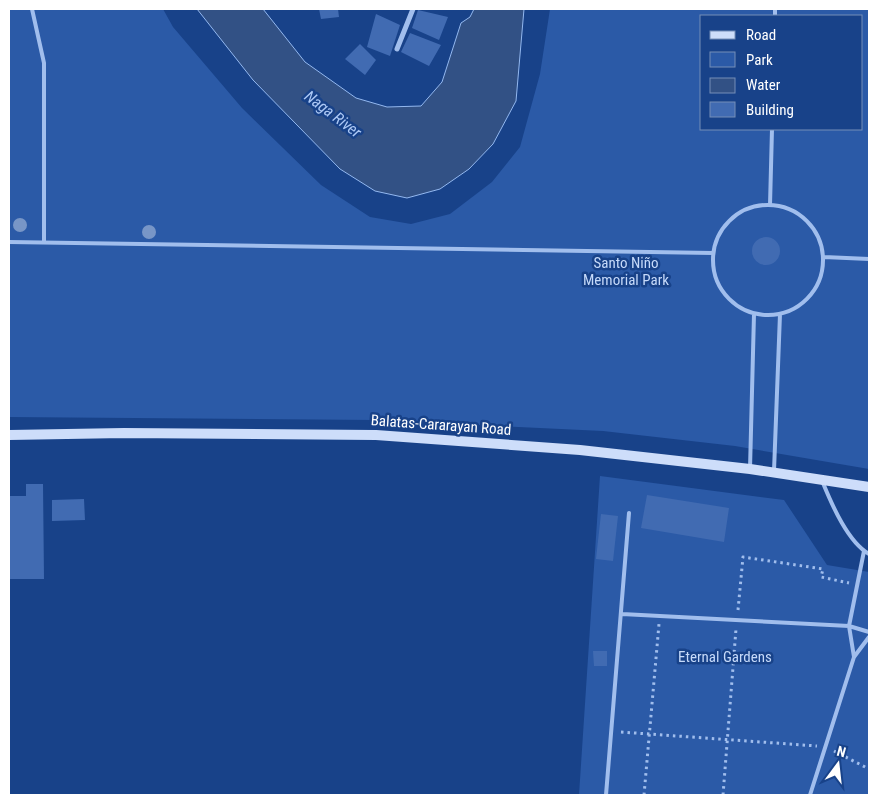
<svg xmlns="http://www.w3.org/2000/svg" width="878" height="804" font-family="'Roboto Condensed',sans-serif">
<style>
.green{fill:#2b5aa7;fill-rule:evenodd}
.water{fill:#325185;stroke:#93b8f0}
.building{fill:#416bb2}
.lines{fill:none;stroke-linecap:round;stroke-linejoin:round}
.path{stroke:#a1beed;stroke-width:3;stroke-dasharray:2.5 4;stroke-linecap:butt}
.lane{stroke:#a1beed;stroke-width:4}
.street{stroke:#a1beed;stroke-width:5}
.secondary{stroke:#cdddfa;stroke-width:10}
.tree{fill:#7896c7}
.labels{text-anchor:middle;dominant-baseline:central;stroke-width:5;stroke-linejoin:round;paint-order:stroke}
.park-label{font-size:15px;fill:#c6dafa;stroke:#184289}
.street-label{font-size:15px;fill:#fff;stroke:#184289}
.water-label{font-size:16px;font-style:italic;fill:#acc8f5;stroke:#184289}
</style>
<rect width="100%" height="100%" fill="#184289"/>
<path class="green" d="M9 9H163L173 27 242 108 321 185 370 217 411 224 450 214 492 182 520 147 540 74 550 9H869V469L735 446 603 431 374 420 9 417ZM702 16H862V129H702Z
M600 476 784 500 827 565 869 572V795H579Z"/>
<path class="water" d="M197 9H263L305 62 356 98 387 107 421 106 442 82 461 23 470 17 474 9H524L516 101 493 144 469 169 440 189 407 198 375 191 340 169 253 80Z"/>
<path class="building" d="M319 9H338L339 17 321 19Z
M418 10 448 17 439 40 412 28Z
M376 14 400 25 390 56 367 47Z
M410 33 441 45 429 66 401 52Z
M360 44 376 60 365 75 345 59Z
M752 251a14 14 0 1 1 28 0a14 14 0 1 1-28 0Z
M26 484H43L44 579H9V496H26Z
M647 495 729 508 724 542 641 528Z
M84 499 85 520 52 521V500Z
M601 514 618 516 613 561 596 559Z
M593 651H607V666H594Z"/>
<g class="lines">
<path class="path" d="M738 610 743 557 823 569 821 577 849 583
M621 732 817 746
M834 751 869 769
M644 795 659 624
M723 795 736 629"/>
<path class="lane" d="M32 9 44 63V242
M775 16V9
M713 260a55 55 0 1 1 110 0a55 55 0 1 1-110 0Z
M770 205 772 129
M9 242 713 253
M824 257 869 259
M750 469 754 314
M774 471 780 314
M823 483C832 505 848 542 869 554
M622 614 849 626 869 632
M854 657 849 626 864 551
M606 795 629 513
M810 795 854 657 869 637"/>
<path class="street" d="M397 49 413 9"/>
<path class="secondary" d="M9 435 124 433 376 435 580 450 750 469 869 487"/>
</g>
<g class="tree">
<circle cx="20" cy="225" r="7"/>
<circle cx="149" cy="232" r="7"/>
</g>
<g class="labels">
<g class="park-label">
<text x="626" y="263">Santo Niño<tspan x="626" dy="17">Memorial Park</tspan></text>
<text x="725" y="657">Eternal Gardens</text>
</g>
<g class="street-label">
<text transform="translate(441 425) rotate(4)">Balatas-Cararayan Road</text>
</g>
<g class="water-label">
<text transform="translate(333 114) rotate(37)">Naga River</text>
</g>
</g>
<rect width="878" height="804" fill="none" stroke="#ffffff" stroke-width="20"/>
<rect x="700" y="15" width="162" height="115" fill="#184289" stroke="#748eb8"/>
<rect x="710" y="31" width="25" height="8" fill="#cdddfa" stroke="#748eb8"/>
<text x="746" y="40" font-size="15" fill="#ffffff">Road</text>
<rect x="710" y="52" width="25" height="15" fill="#2b5aa7" stroke="#748eb8"/>
<text x="746" y="65" font-size="15" fill="#ffffff">Park</text>
<rect x="710" y="78" width="25" height="15" fill="#325185" stroke="#748eb8"/>
<text x="746" y="90" font-size="15" fill="#ffffff">Water</text>
<rect x="710" y="102" width="25" height="15" fill="#416bb2" stroke="#748eb8"/>
<text x="746" y="115" font-size="15" fill="#ffffff">Building</text>
<g transform="translate(838 764) rotate(15)" stroke="#184289" stroke-width="4" paint-order="stroke">
<path d="M0-4L9 19L0 12L-9 19Z" fill="#ffffff"/>
<text y="-8" font-size="14" font-weight="bold" text-anchor="middle" fill="#ffffff">N</text>
</g>
</svg>
